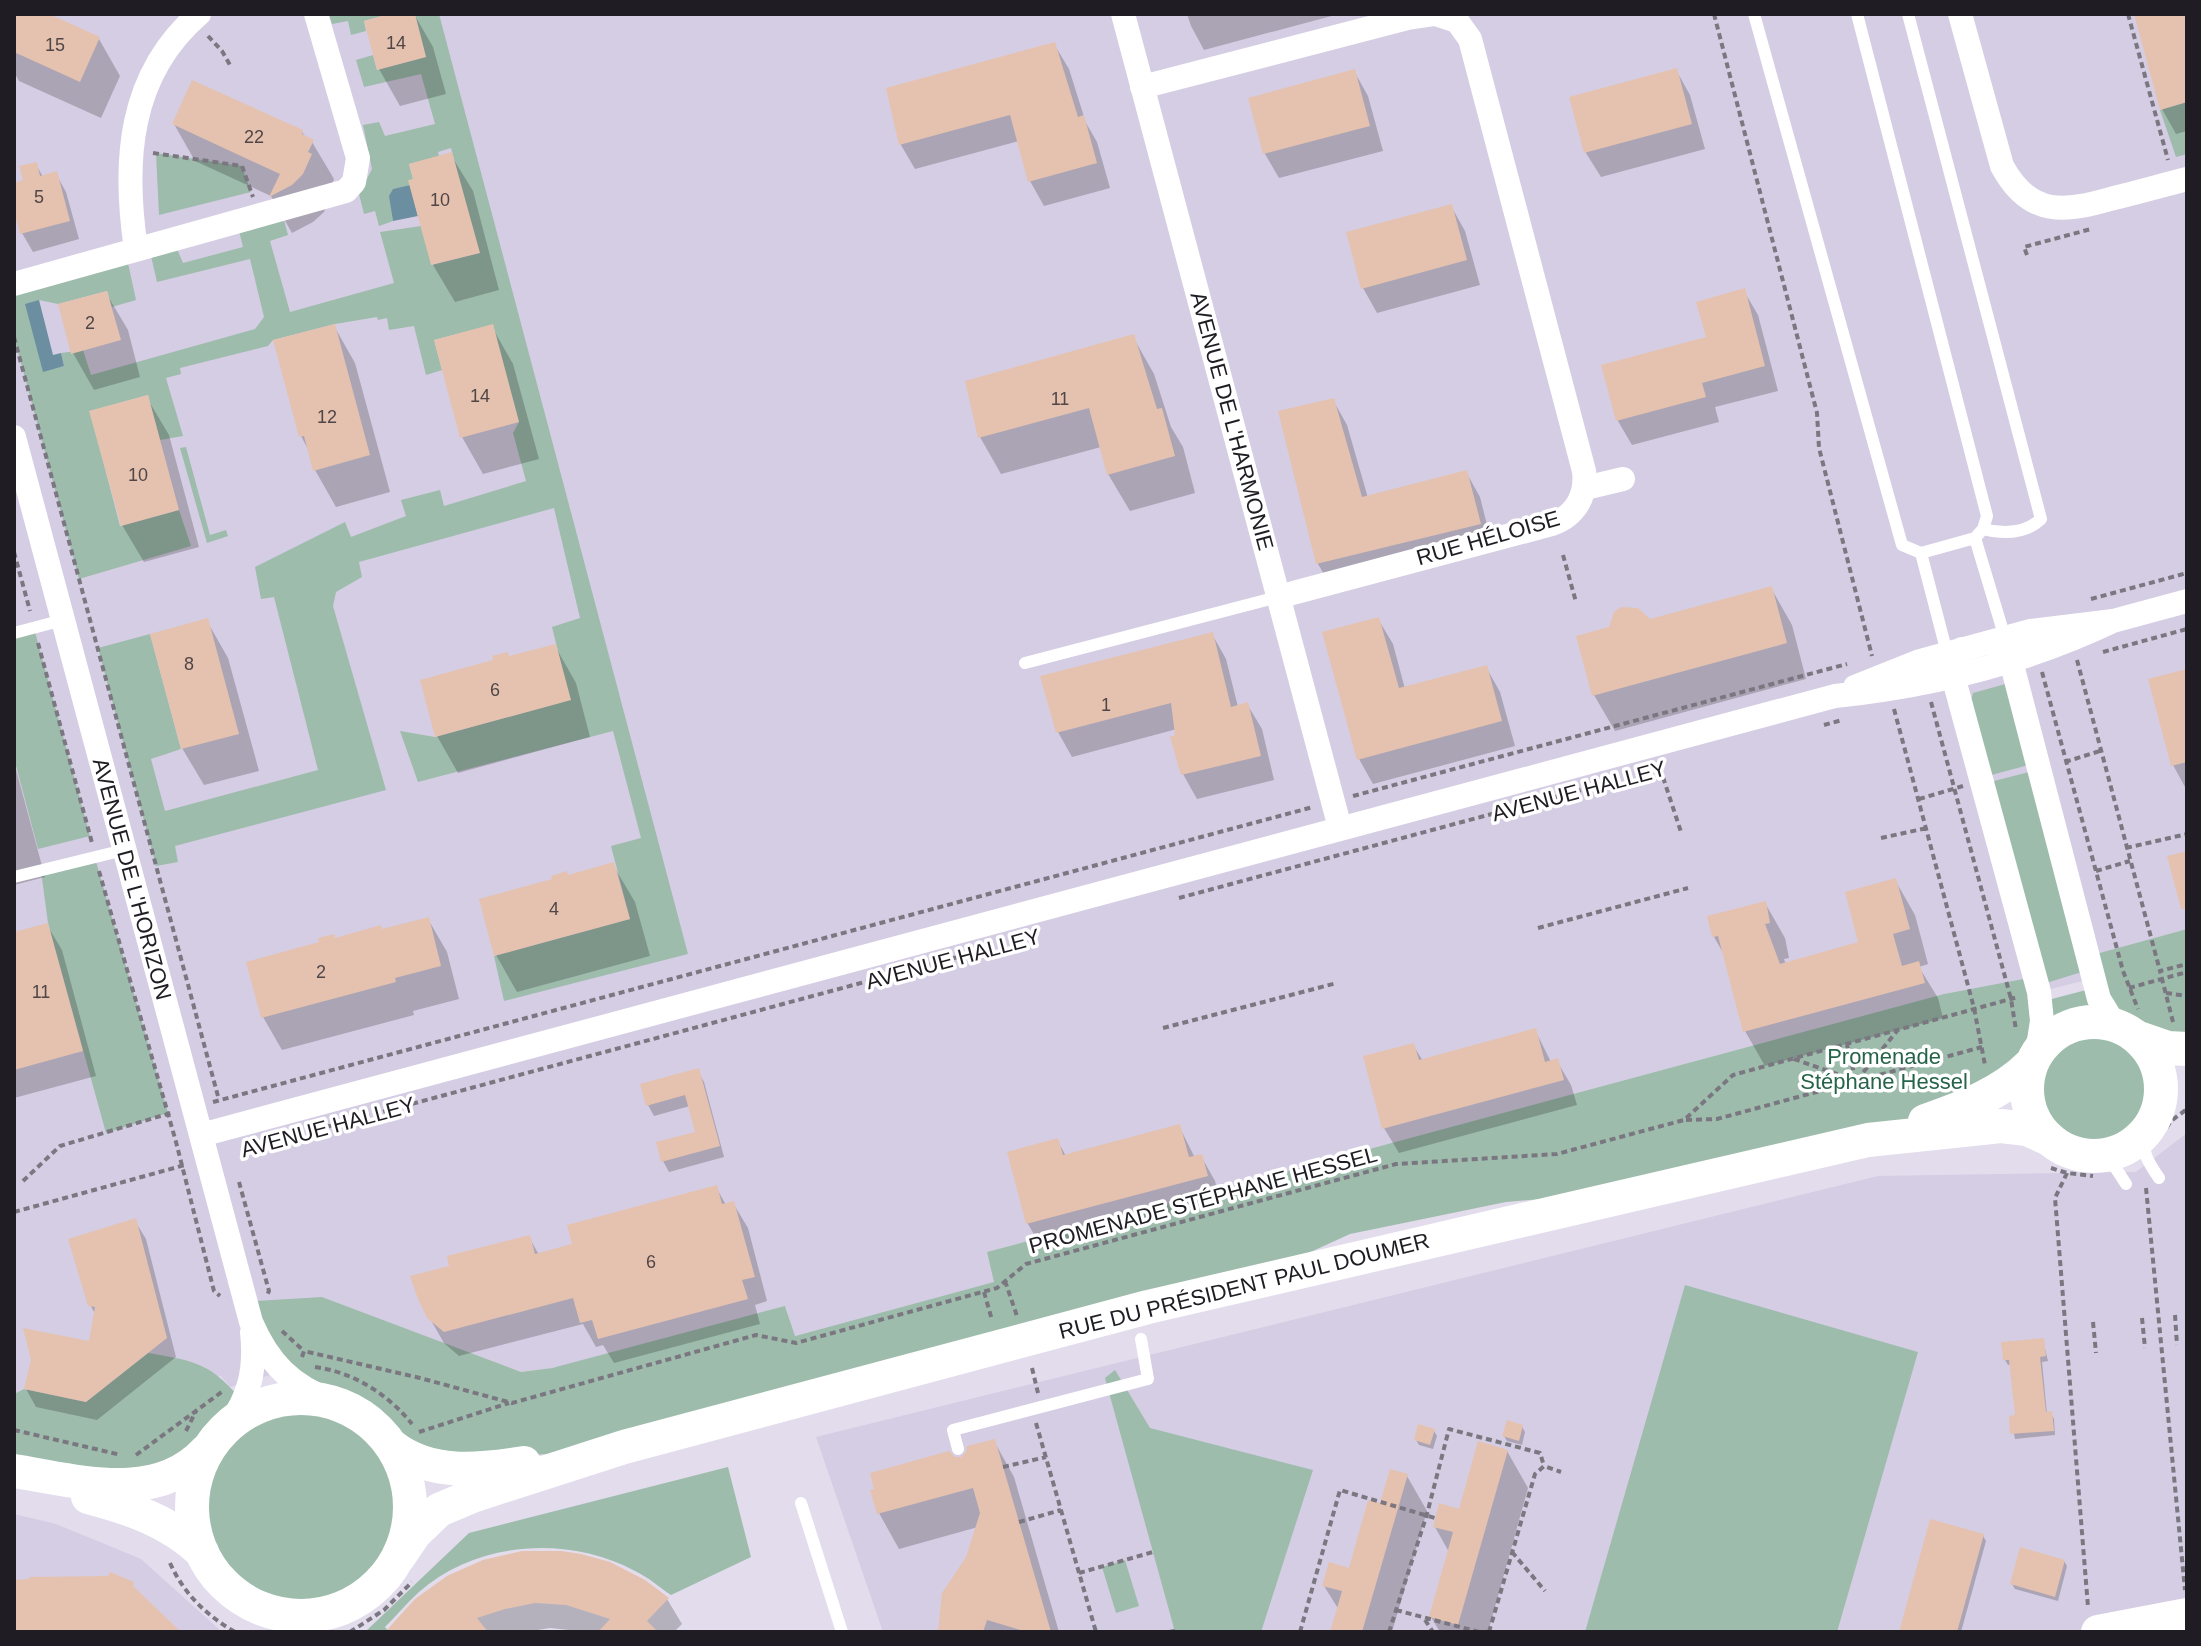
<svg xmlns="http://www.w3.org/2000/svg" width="2201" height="1646" font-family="Helvetica,sans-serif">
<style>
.built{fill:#d5cde3}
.green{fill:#9dbcac}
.water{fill:#6b8fa0}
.shadow{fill:#0003}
.building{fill:#e5c2af}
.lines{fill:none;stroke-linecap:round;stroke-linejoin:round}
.path{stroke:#7b7781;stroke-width:4;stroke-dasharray:6 4;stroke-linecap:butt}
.lane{stroke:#fff;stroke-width:12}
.street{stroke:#fff;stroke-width:24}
.secondary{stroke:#fff;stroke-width:34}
.labels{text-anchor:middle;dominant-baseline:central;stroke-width:7;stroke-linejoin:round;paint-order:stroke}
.number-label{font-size:18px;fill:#504646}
.street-label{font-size:22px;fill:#1f1d23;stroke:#fff}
.park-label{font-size:22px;fill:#266449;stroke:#fff}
</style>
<rect width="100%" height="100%" fill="#e2dcec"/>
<path class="built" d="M14 14H2187V929L2097 954 2102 976 2031 994 2027 978 1944 994 987 1252 995 1282 794 1336 786 1307 552 1368 521 1372 322 1297 293 1368 230 1387 221 1376 86 1402 24 1389 14 1394Z
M2187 1133V1632H883L816 1437 1878 1176 2136 1172Z
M14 1514 56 1524 141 1559 222 1632H14Z"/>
<path class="green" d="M329 14H389L364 21 366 31 351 35 348 21 332 24Z
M415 14H439L688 954 504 1001 494 956 630 919 611 846 641 838 613 731 418 782 400 731 435 737 570 700 552 627 580 618 554 508 359 562 362 577 336 592 333 606 386 790 175 846 178 862 156 866 98 648 150 634 181 749 151 759 165 811 318 770 274 597 261 599 255 567 345 522 351 537 406 516 401 500 440 490 444 506 526 481 513 433 519 422 493 325 434 340 442 370 426 375 414 326 389 330 387 318 378 320 377 317 335 324 273 340 268 346 180 368 181 374 166 378 183 436 160 440 148 395 90 411 120 526 179 510 191 546 79 579 14 337V293L128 263 136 300 112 307 107 291 58 304 39 300 43 371 64 366 61 353 83 350 91 375 255 329 264 317 250 259 157 282 151 256 177 249 183 263 243 247 239 231 284 220 288 235 270 241 290 312 394 283 380 232 421 226 432 265 479 253 451 148 438 152 439 156 409 164 413 179 410 185 394 189 390 195 393 221 379 226 375 211 364 214 359 194 372 169 363 125 379 122 385 136 435 124 421 74 364 87 356 60 373 55 377 70 426 57Z
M2187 102V154L2176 157 2160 110Z
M156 153 242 166 251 192 159 215Z
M186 447 210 535 226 530 228 536 207 543 180 448Z
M34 628 90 836 38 849 14 758V633Z
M2009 683 2032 764 1988 776 1971 701 1973 693Z
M2033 771 2085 971 2043 984 1990 782Z
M95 858 168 1113 106 1133 48 923 41 871Z
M2187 929V1041L2144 1025 2113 1008 2096 954Z
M2028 978 2035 1009 2030 1039 1997 1082 1913 1118 1564 1197 1506 1202 1350 1234 1293 1260 548 1454 459 1460 402 1436 391 1423 367 1403 305 1376 271 1344 256 1301 322 1297 521 1372 552 1368 785 1306 795 1336 994 1282 987 1252 1944 994Z
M2090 989 2094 1005 2053 1017 2048 1000Z
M2040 1088a54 54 0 1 1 108 0a54 54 0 1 1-108 0Z
M1685 1285 1918 1352 1837 1632H1585Z
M148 1353C190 1360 209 1362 238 1396L187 1457 160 1473 14 1461V1394L24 1389 86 1402Z
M1115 1370 1150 1428 1313 1470 1261 1632H1175L1105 1378Z
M204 1508a97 97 0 1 1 194 0a97 97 0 1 1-194 0Z
M728 1467 751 1557 671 1595C659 1587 648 1577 635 1571 568 1535 477 1541 419 1592 407 1603 396 1616 385 1627L389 1632H365L469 1533Z
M1125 1560 1139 1606 1116 1613 1102 1567Z"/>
<path class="water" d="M410 185 418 216 393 221 389 196 393 189Z
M39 300 53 355 61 353 64 366 43 372 25 304Z"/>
<path class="shadow" d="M14 14H44L99 39 120 76 101 118 19 81 14 72Z
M397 14H414L433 47 446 94 400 106 379 69Z
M1187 14H1339L1204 50 1191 26Z
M2136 14H2187V131L2176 134 2162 109Z
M1054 44 1069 69 1086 123 1097 142 1110 188 1044 206 1030 181 1019 141 915 169 901 145 889 90Z
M1676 70 1690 95 1705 149 1601 177 1586 153 1572 98Z
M1354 71 1368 96 1383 151 1279 178 1265 154 1251 99Z
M174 124 302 132 306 138 312 142 334 179 330 188 332 193 324 212 313 222 292 233 271 196 195 161Z
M451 155 473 191 499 290 455 302 433 265 411 182Z
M36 164 43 177 56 174 66 192 79 239 33 252 22 233 14 204V185L25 182Z
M1451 206 1465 231 1480 285 1377 313 1363 288Z
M1744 291 1758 315 1778 391 1715 407 1719 422 1632 445 1618 421 1603 366 1708 339Z
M106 293 128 330 140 377 94 390 73 353Z
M334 326 355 363 390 492 336 507 315 470 309 451 301 436Z
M492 327 513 364 539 459 483 474 462 437Z
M1133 337 1154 374 1171 427 1183 447 1195 493 1130 511 1108 474 1101 447 1001 474 980 437Z
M147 398 169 435 199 547 144 562 122 525Z
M1333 400 1347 425 1368 498 1466 472 1480 497 1493 549 1332 588 1318 564 1280 413Z
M1771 588 1792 625 1806 679 1615 731 1594 695 1649 621Z
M1378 619 1393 644 1405 689 1486 667 1500 692 1515 746 1373 784 1359 759Z
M207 621 228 658 259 771 204 785 182 748Z
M1212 634 1226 659 1238 707 1247 704 1262 729 1274 780 1197 799 1183 774 1177 729 1072 757 1058 732Z
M555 646 576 683 590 737 458 773 437 736 509 658Z
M2187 671V786L2185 787 2173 765Z
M14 762 45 877 14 885Z
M613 865 635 902 650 956 517 992 496 955 568 877Z
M1895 880 1915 915 1928 964 1919 967 1938 998 1943 1018 1765 1066 1745 1031 1725 956 1714 937 1765 903 1785 938 1789 958 1784 959 1786 965 1861 943Z
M428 919 447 952 459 999 413 1011 414 1015 282 1050 263 1017 321 943Z
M47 925 62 950 96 1076 14 1098V934Z
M1535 1030 1551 1062 1557 1061 1571 1085 1577 1105 1399 1153 1384 1128 1413 1045 1423 1061Z
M698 1071 704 1082 724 1157 669 1172 663 1161 697 1133 690 1106 654 1116 648 1105Z
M1179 1126 1195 1158 1201 1156 1215 1181 1220 1201 1042 1248 1028 1224 1009 1153 1057 1140 1066 1156Z
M716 1187 726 1205 733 1203 748 1228 767 1301 755 1305 760 1324 614 1363 603 1345 596 1347 583 1324 459 1356 444 1343 429 1317 452 1268 529 1237 539 1255 574 1246Z
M135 1221 146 1239 176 1357 97 1420 36 1407 26 1389 91 1343 96 1315 90 1305Z
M2043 1340 2048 1361 2042 1362 2047 1414H2051L2054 1419 2055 1435 2015 1439 2011 1418 2017 1417 2012 1364 2008 1365 2005 1360Z
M1522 1427 1525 1432 1522 1445 1507 1441 1504 1436Z
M1434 1431 1437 1436 1433 1449 1419 1445 1416 1440Z
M994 1441 1014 1477 1059 1632H940L978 1527 899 1549 879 1513 954 1459H962Z
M1507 1451 1528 1488 1488 1632H1440L1431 1617 1449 1552 1435 1527 1461 1511Z
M1407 1476 1427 1511 1392 1632H1332L1339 1610 1324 1586 1350 1570 1382 1506Z
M1983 1536 1986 1541 1961 1632H1901Z
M600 1561 667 1599 682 1624 674 1632H589L550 1628 525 1632H393Z
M2064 1561 2067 1566 2058 1601 2015 1589 2012 1584Z"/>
<path class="building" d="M14 14H49L100 37 80 82 14 52Z
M389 14H415L426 57 377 70 364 21Z
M2134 14H2187V102L2160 110Z
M1055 42 1078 117 1084 115 1097 163 1028 182 1010 115 899 145 886 88Z
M1677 68 1692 124 1584 153 1569 97Z
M1355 69 1370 126 1263 154 1248 98Z
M192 80 303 130 302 134 314 140 308 152 312 154 303 174 292 185 269 197 280 174 172 124Z
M452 152 480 253 431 265 408 180 413 179 409 164Z
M37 162 40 176 57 171 70 221 20 234 14 211V183L23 180 19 166Z
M1452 204 1467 260 1361 289 1346 232Z
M1745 288 1765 366 1702 383 1706 397 1616 421 1601 365 1706 337 1696 302Z
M107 291 121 340 71 354 58 304Z
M335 324 370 455 313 471 304 436 299 437 273 340Z
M493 324 519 422 460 438 434 340Z
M1134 334 1157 409 1162 408 1175 456 1107 475 1089 408 978 438 965 381Z
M148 395 179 510 121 526 89 411Z
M1334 398 1362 497 1467 470 1481 524 1316 564 1278 411Z
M1772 586 1787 643 1592 696 1576 636 1609 627 1614 612 1621 607 1638 608 1650 619Z
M1379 617 1399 688 1487 665 1502 721 1357 760 1322 632Z
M208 618 239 734 181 749 150 634Z
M1213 632 1231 707 1248 702 1261 756 1181 775 1170 737 1175 735 1171 703 1056 733 1040 676Z
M556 644 571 700 435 737 420 680 493 660 492 656 508 652 509 656Z
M2187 669V762L2171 766 2148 679Z
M2187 851V909H2181L2167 856Z
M614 862 630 919 494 956 479 899 552 879 551 876 567 871 568 875Z
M1896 878 1910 929 1893 934 1902 966 1919 961 1925 983 1743 1032 1718 936 1712 937 1707 916 1766 901 1770 923 1765 924 1780 964 1858 942 1845 892Z
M429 917 441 966 395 978 396 982 261 1018 246 962 319 942 318 938 334 934 335 938 381 925 382 929Z
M48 923 83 1051 14 1070V932Z
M1536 1028 1545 1062 1558 1058 1564 1080 1382 1129 1363 1056 1414 1043 1419 1060Z
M699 1068 720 1146 661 1162 656 1142 695 1132 685 1095 646 1106 640 1084Z
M1180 1124 1189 1157 1202 1154 1208 1176 1026 1224 1007 1152 1058 1138 1063 1155Z
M717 1185 722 1204 734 1201 755 1277 742 1280 748 1299 598 1339 592 1320 580 1323 573 1298 444 1332 427 1318 418 1299 410 1276 449 1266 447 1256 530 1235 535 1254 572 1244 567 1225Z
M136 1218 167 1338 86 1402 24 1389 31 1360 23 1328 89 1341 95 1307 88 1306 68 1239Z
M2044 1338 2046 1356 2040 1357 2046 1412 2052 1411 2054 1431 2010 1434 2009 1416 2015 1415 2009 1360H2003L2001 1342Z
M1507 1420 1523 1425 1519 1441 1502 1436Z
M1418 1424 1435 1429 1430 1445 1414 1440Z
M995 1439 1051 1632H1027L987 1620 983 1632H938L942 1593 966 1557 980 1513 973 1488 877 1514 870 1490 874 1489 870 1473 949 1451 955 1457H961L966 1452 967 1446Z
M1478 1441 1508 1450 1458 1625 1429 1617 1453 1532 1433 1527 1439 1503 1459 1509Z
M1390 1469 1408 1474 1362 1632H1330L1342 1591 1322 1586 1329 1562 1349 1568 1368 1500 1380 1503Z
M1930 1519 1984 1534 1957 1632H1899Z
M2020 1547 2065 1560 2055 1597 2010 1584Z
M522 1551H561L581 1554 610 1562 645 1580 669 1598 647 1621 658 1632H598L610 1619 566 1605 535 1603 505 1609 477 1618 488 1632H385L415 1599 447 1576 483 1560Z
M110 1572 134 1582 133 1586 181 1632H14V1580L29 1579V1577L108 1576Z"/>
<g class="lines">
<path class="path" d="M1714 14 1817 413 1819 448 1872 656
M2128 14 2168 160
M208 36 222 51 230 65
M153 153 242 166 253 197
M2027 255 2024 247 2091 229
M14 337 219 1100
M14 552 30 611
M1563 555 1576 602
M2091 599 2187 573
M38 643 92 843
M2103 652 2187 629
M2077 660 2160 971
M2042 672 2123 971 2138 1009
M1931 702 2011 999 2016 1030
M1894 709 1974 1008 1985 1065
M1824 725 1842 720
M2065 762 2100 751
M1660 768 1681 832
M1353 796 1847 664
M1919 799 1963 786
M1881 838 1927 828
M2126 848 2187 834
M99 871 176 1142 214 1291 220 1296
M2096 871 2130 861
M1179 898 1622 779
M1538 928 1688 888
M2129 988 2187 972
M2166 993 2187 996
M2173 1022 2160 971 2187 964
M1163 1028 1337 983
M1847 1045 1856 1081
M1794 1059 1854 1080
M1857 1080 1897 1031
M213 1102 1313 807
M1686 1120 1717 1119 1982 1047
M2161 1136 2171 1121 2187 1109
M248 1148 965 955
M2051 1168 2067 1173 2093 1176
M2067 1173 2055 1198 2088 1607
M23 1181 60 1146 174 1112
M239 1182 269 1291 266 1297
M2146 1188 2185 1590
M14 1212 185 1165
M1005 1281 1017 1316
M984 1292 992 1320
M2175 1315 2177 1345
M2142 1318 2145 1348
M2093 1322 2096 1353
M282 1331 304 1351
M302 1357 304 1351 420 1378 512 1403 756 1335 796 1343 997 1288 1026 1264 1396 1164 1557 1154 1684 1120 1733 1075 2018 997
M315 1367C353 1372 388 1394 412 1424
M1032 1368 1038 1393
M1036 1423 1096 1632
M14 1430 121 1455
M186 1431 196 1411
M419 1432 509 1403
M136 1455 223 1391
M1003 1467 1046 1457
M1019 1522 1061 1510
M1512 1552 1545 1591
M170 1563C184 1594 206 1615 235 1632
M1079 1573 1153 1552
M1396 1610 1479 1632
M1425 1620 1433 1632
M350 1632 384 1610 412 1582
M1169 1632 1175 1631
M1300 1632 1340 1490 1435 1518
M1389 1632 1427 1514 1449 1429 1540 1453 1544 1466
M1489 1632 1535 1474 1544 1466 1561 1472"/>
<path class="lane" d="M1754 14 1902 545 1921 553 1975 538 1983 529 1987 516 1857 14
M1908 14 2041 519C2025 534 2003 534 1983 529
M1975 538 2005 638
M1921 553 1947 653
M14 633 63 620
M1025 663 1278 597
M14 877 124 850
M2144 1133C2142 1153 2148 1162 2159 1178
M2089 1155 2115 1167 2126 1184
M958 1449 953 1430 1148 1379 1141 1339
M801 1503 842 1632"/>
<path class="street" d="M1123 14 1340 828
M1960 14 2002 166C2030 218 2065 212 2114 198 2139 192 2163 185 2187 179
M1142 87 1408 18 1435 14
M136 249C123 162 128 75 199 14
M14 284 346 191 354 182 358 158 316 14
M14 437 251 1322C269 1364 291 1385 333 1402
M1585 488 1623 479
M1278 597 1552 524C1575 516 1587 496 1584 471L1470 39 1457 21 1436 14
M1991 642 2004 648 2011 661 2099 999 2110 1017 2123 1028
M1962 649 1953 663V676L2039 992 2042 1021 2037 1053
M1855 687 1920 661 2030 631 2113 621 2187 601
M201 1135 1835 696C1931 686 2025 663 2113 621
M228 1426C250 1396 256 1369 252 1332"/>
<path class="secondary" d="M2027 1089a67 67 0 1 1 134 0a67 67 0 1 1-134 0Z
M2139 1038 2168 1048 2187 1049
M1925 1121C1963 1108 2002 1093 2031 1064
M192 1507a109 109 0 1 1 218 0a109 109 0 1 1-218 0Z
M392 1446C430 1476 479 1470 524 1463
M14 1471C78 1481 156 1505 206 1451
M88 1497C130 1508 169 1521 202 1552
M398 1558 415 1533 439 1510 472 1496 624 1447 1148 1307 1868 1140 2001 1126 2027 1129 2049 1139
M2098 1632 2187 1615"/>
</g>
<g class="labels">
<g class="number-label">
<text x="396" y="43">14</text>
<text x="55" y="45">15</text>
<text x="254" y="137">22</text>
<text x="39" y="197">5</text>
<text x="440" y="200">10</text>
<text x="90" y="323">2</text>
<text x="480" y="396">14</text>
<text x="1060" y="399">11</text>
<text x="327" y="417">12</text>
<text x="138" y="475">10</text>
<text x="189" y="664">8</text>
<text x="495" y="690">6</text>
<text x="1106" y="705">1</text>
<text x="554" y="909">4</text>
<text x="321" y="972">2</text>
<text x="41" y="992">11</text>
<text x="651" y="1262">6</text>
</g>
<g class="street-label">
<text transform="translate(1232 421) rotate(75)">AVENUE DE L'HARMONIE</text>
<text transform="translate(1488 538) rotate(-16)">RUE HÉLOISE</text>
<text transform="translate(1579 791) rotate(-15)">AVENUE HALLEY</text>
<text transform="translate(132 879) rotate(75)">AVENUE DE L'HORIZON</text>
<text transform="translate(953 959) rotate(-15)">AVENUE HALLEY</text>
<text transform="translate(328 1127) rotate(-15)">AVENUE HALLEY</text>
<text transform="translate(1203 1200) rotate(-15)">PROMENADE STÉPHANE HESSEL</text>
<text transform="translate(1244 1286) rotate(-14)">RUE DU PRÉSIDENT PAUL DOUMER</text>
</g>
<g class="park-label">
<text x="1884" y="1056">Promenade<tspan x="1884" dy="25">Stéphane Hessel</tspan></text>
</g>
</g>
<rect width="2201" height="1646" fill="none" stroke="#1f1d23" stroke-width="32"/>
</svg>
